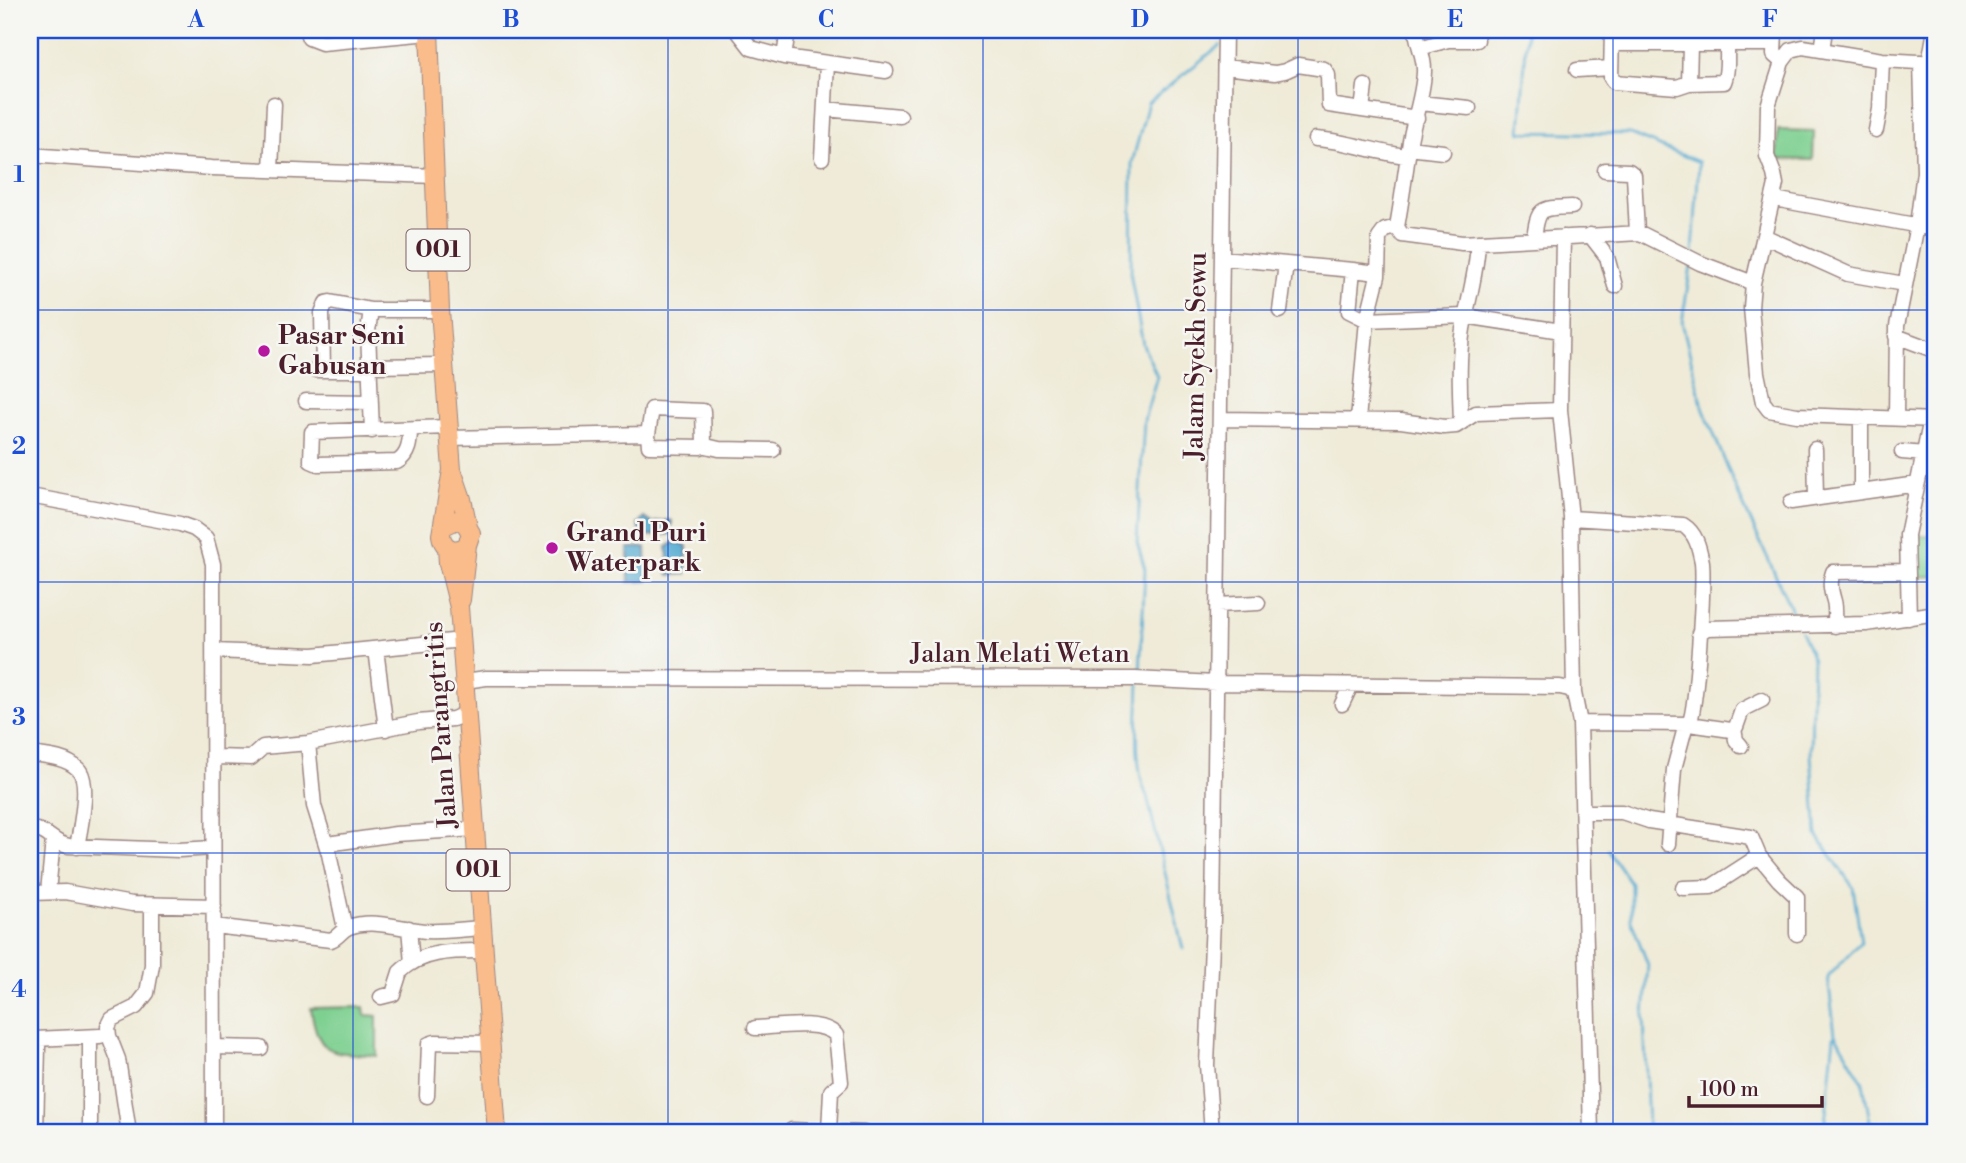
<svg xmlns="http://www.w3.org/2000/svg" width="1966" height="1163" font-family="'Libre Bodoni',serif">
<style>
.green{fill:#7ed091;stroke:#64785e;stroke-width:2}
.water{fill:#55abd2;stroke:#50657e;stroke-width:2}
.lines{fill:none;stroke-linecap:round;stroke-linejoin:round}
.stream{stroke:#55abd2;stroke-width:2.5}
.minor-casing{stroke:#9c8582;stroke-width:17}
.major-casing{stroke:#9c8582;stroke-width:20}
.minor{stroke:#fff;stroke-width:14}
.major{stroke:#f9bc8a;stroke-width:18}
.grid{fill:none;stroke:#1d4ed8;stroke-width:2;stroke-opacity:0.55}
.poi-dot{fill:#b5179e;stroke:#f6f6f2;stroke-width:2.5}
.labels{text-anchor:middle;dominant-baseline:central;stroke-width:5;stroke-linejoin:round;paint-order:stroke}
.shield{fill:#f6f6f2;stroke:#7e6067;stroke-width:2}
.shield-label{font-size:24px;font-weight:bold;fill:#4a1f2b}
.poi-label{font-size:26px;font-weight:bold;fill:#4a1f2b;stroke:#f6f6f2;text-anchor:start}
.street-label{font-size:26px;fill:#4a1f2b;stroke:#f6f6f2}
.neatline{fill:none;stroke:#1d4ed8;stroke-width:2.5}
.grid-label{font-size:23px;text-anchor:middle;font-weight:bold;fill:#1d4ed8}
</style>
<rect width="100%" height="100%" fill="#f6f6f2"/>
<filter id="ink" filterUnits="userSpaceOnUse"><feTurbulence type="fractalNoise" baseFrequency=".0143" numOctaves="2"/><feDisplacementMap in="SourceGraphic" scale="14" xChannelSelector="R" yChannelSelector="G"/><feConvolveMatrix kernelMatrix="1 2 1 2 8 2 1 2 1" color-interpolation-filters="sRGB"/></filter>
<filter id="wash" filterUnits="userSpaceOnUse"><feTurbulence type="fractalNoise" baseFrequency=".00686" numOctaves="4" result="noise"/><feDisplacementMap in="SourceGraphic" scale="28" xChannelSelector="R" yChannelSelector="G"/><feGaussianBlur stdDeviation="1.57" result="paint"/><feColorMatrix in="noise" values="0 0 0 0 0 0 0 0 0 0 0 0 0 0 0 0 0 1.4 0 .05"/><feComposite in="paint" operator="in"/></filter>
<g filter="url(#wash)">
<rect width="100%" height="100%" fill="#efebd8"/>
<path class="green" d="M1778 130 1814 131 1813 160 1777 159Z
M1936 535V576L1917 577 1915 536Z
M364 1007 365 1015 377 1016V1056C333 1051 318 1059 311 1008Z"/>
<path class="water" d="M644 518 652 523 669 520 672 521 670 534 644 536 640 533 638 524Z
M674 543H681L687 546 686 574 669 575 664 564 668 560 667 547Z
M646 547 647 581 629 582 628 548Z"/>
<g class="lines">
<path class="stream" d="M1527 30 1520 132 1630 134 1699 162 1693 253
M1691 266 1682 322 1702 405 1736 489 1797 622
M1801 631 1813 659 1811 755 1817 835 1853 887 1861 942 1828 977 1835 1034 1863 1082 1871 1127 1870 1133
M1140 674 1145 569 1137 542 1144 420 1157 376 1143 345 1131 278 1132 163 1148 103 1220 45
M1139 684C1138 716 1133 767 1147 796L1183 949
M1608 850 1631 884V920L1648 965 1644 1015 1648 1133
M1824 1133 1834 1036"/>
</g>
</g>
<g filter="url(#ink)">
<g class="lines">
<g class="minor-casing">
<path id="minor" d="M306 30 309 38 322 43 429 33
M737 30 751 48 784 57 788 30
M1416 30C1417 45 1425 57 1424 72 1423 96 1414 118 1410 141 1406 170 1402 198 1397 227L1402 235 1462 243 1640 233 1700 263 1753 283
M1612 30 1611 78 1614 82 1677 87 1689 83
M1775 30 1774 55 1782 62
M1612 44H1774
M1690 45 1689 83 1724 82C1730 67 1725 46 1728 30
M1420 48 1448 40H1477
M1822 50 1825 30
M784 57 886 71
M1929 63 1935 30
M1936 63 1882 60 1803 47 1791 50 1782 62 1768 106 1767 156 1774 174 1776 184 1753 283 1751 308 1757 373 1763 402 1769 410 1797 415 1936 420
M1225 67 1275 73 1285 71 1298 65 1324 69 1328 75 1329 105 1362 110
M1577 70 1611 68
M1365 86 1362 110 1417 118
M1419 103 1469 108
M825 109 900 116
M1876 130 1880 109 1882 60
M1316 139C1348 141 1376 153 1408 156
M1409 148 1443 152
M30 155 212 168 435 176
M822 158 827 64
M271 170 274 104
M1605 170 1629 171 1634 175 1637 233
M1774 199 1936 229
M1590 235 1607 257 1615 286
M1766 237 1848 274 1904 284
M1534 238C1538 206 1541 208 1572 207
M1222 258 1353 270
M1378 273 1353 270 1349 311 1367 320 1465 316 1561 331
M371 310 368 331 372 431
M1280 311 1286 264
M1896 336 1936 351
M370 366 444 365
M316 370H370
M323 370 322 313 326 303 330 302 371 310H440
M306 401 371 402
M1560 410 1563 237
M1861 417V492
M1896 418 1897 326 1917 225 1924 172 1921 62
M1220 419 1401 421 1444 427 1456 426 1476 413 1560 410 1571 518 1574 693 1580 723 1591 1133
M1358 420 1367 320 1378 276 1379 238 1385 230 1397 227
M1461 423C1460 391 1458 360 1463 329 1468 300 1477 272 1478 242
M410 429C410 442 409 455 397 462L318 464 311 461 312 432 448 427
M449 438 648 434 649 446 701 447 704 443 703 411 652 409 648 434
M702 445 719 449 773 450
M1815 449 1816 498
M1902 452 1925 454
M30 496 180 524 194 529 206 538 213 564 214 1133
M1791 502 1917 484
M1571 518 1683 525C1696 533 1699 547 1702 562 1704 583 1697 709 1689 724L1580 723
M1217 605 1258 603
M1909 618 1907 535 1931 419
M1835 626C1835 618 1836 608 1834 601 1831 591 1829 582 1833 572L1907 571
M1699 633 1707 628 1866 624 1936 613
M376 649 386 729
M214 651 313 655 462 640
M465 681 486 678 1135 679 1216 683 1560 687 1569 689 1574 693
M1342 704 1351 685
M1689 724 1731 730 1736 727 1742 710 1762 700
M1734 729 1736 740 1741 746
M308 743 314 806 329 854 345 929
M30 754C46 756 66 757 78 769 91 781 80 830 77 847
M215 757 251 758 263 747 308 743 418 722 453 719 467 713
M1583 812H1622L1649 821 1751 837 1759 856 1779 880 1797 897V934
M30 829C50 830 51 843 69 846L179 850 213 848
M327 844 396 834 475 829
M1668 844 1674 769 1686 724
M1683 888 1711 887 1759 856
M48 892 53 840
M30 893 65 892 132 904 214 906
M214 926 331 940C339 937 341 930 349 927 373 918 402 929 426 931 445 932 463 929 482 928
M409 928 412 963
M381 997 393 994 400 972C422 950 455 951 484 951
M755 1028C776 1027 821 1019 836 1035L841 1082 831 1091 829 1131
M30 1038 35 1039 38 1046 36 1133
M35 1039 100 1036
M214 1047 261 1048
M427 1096 429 1044 435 1042 490 1043
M90 1133V1037
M129 1133 118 1059 109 1036 108 1027 112 1019 136 1007 147 993 152 965V905
M787 1133 792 1130 864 1133
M1212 1133 1207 1065 1213 919 1225 30"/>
</g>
<g class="major-casing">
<path id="major" d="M429 30 440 310 452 470 441 535C443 549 456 554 467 545L471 533 465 523 457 520 444 526
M452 470 462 499 468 527
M447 548 448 563 459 607 497 1133
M461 600 467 545"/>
</g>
<use href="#minor" class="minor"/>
<use href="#major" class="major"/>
</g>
</g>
<path class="grid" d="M353 30V1133M668 30V1133M983 30V1133M1298 30V1133M1613 30V1133M30 310H1936M30 582H1936M30 853H1936"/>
<g class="poi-dot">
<circle cx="264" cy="351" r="7"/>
<circle cx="552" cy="548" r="7"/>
</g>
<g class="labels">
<g class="shield">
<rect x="406.5" y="229.5" width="63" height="41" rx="5"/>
<rect x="446.5" y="849.5" width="63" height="41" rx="5"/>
</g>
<g class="shield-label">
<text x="438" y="250">001</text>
<text x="478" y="870">001</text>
</g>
<g class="poi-label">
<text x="278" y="336">Pasar Seni<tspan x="278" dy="30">Gabusan</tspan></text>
<text x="566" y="533">Grand Puri<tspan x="566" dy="30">Waterpark</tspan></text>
</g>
<g class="street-label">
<text transform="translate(1196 356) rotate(-89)">Jalam Syekh Sewu</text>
<text x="1020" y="654">Jalan Melati Wetan</text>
<text transform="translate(441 725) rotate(-94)">Jalan Parangtritis</text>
</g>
</g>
<rect width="1966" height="1163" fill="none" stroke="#f6f6f2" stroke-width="77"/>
<path d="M1689 1096v10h133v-10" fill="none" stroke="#4a1f2b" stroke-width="3.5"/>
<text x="1700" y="1096" font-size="21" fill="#4a1f2b" stroke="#f6f6f2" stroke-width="5" paint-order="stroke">100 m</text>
<rect x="38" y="38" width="1889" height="1086" class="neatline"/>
<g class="grid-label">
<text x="196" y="27">A</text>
<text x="511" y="27">B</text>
<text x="826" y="27">C</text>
<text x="1140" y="27">D</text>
<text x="1455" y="27">E</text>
<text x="1770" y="27">F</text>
<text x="19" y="182">1</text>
<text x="19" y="454">2</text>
<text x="19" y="725">3</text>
<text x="19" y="997">4</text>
</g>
</svg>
